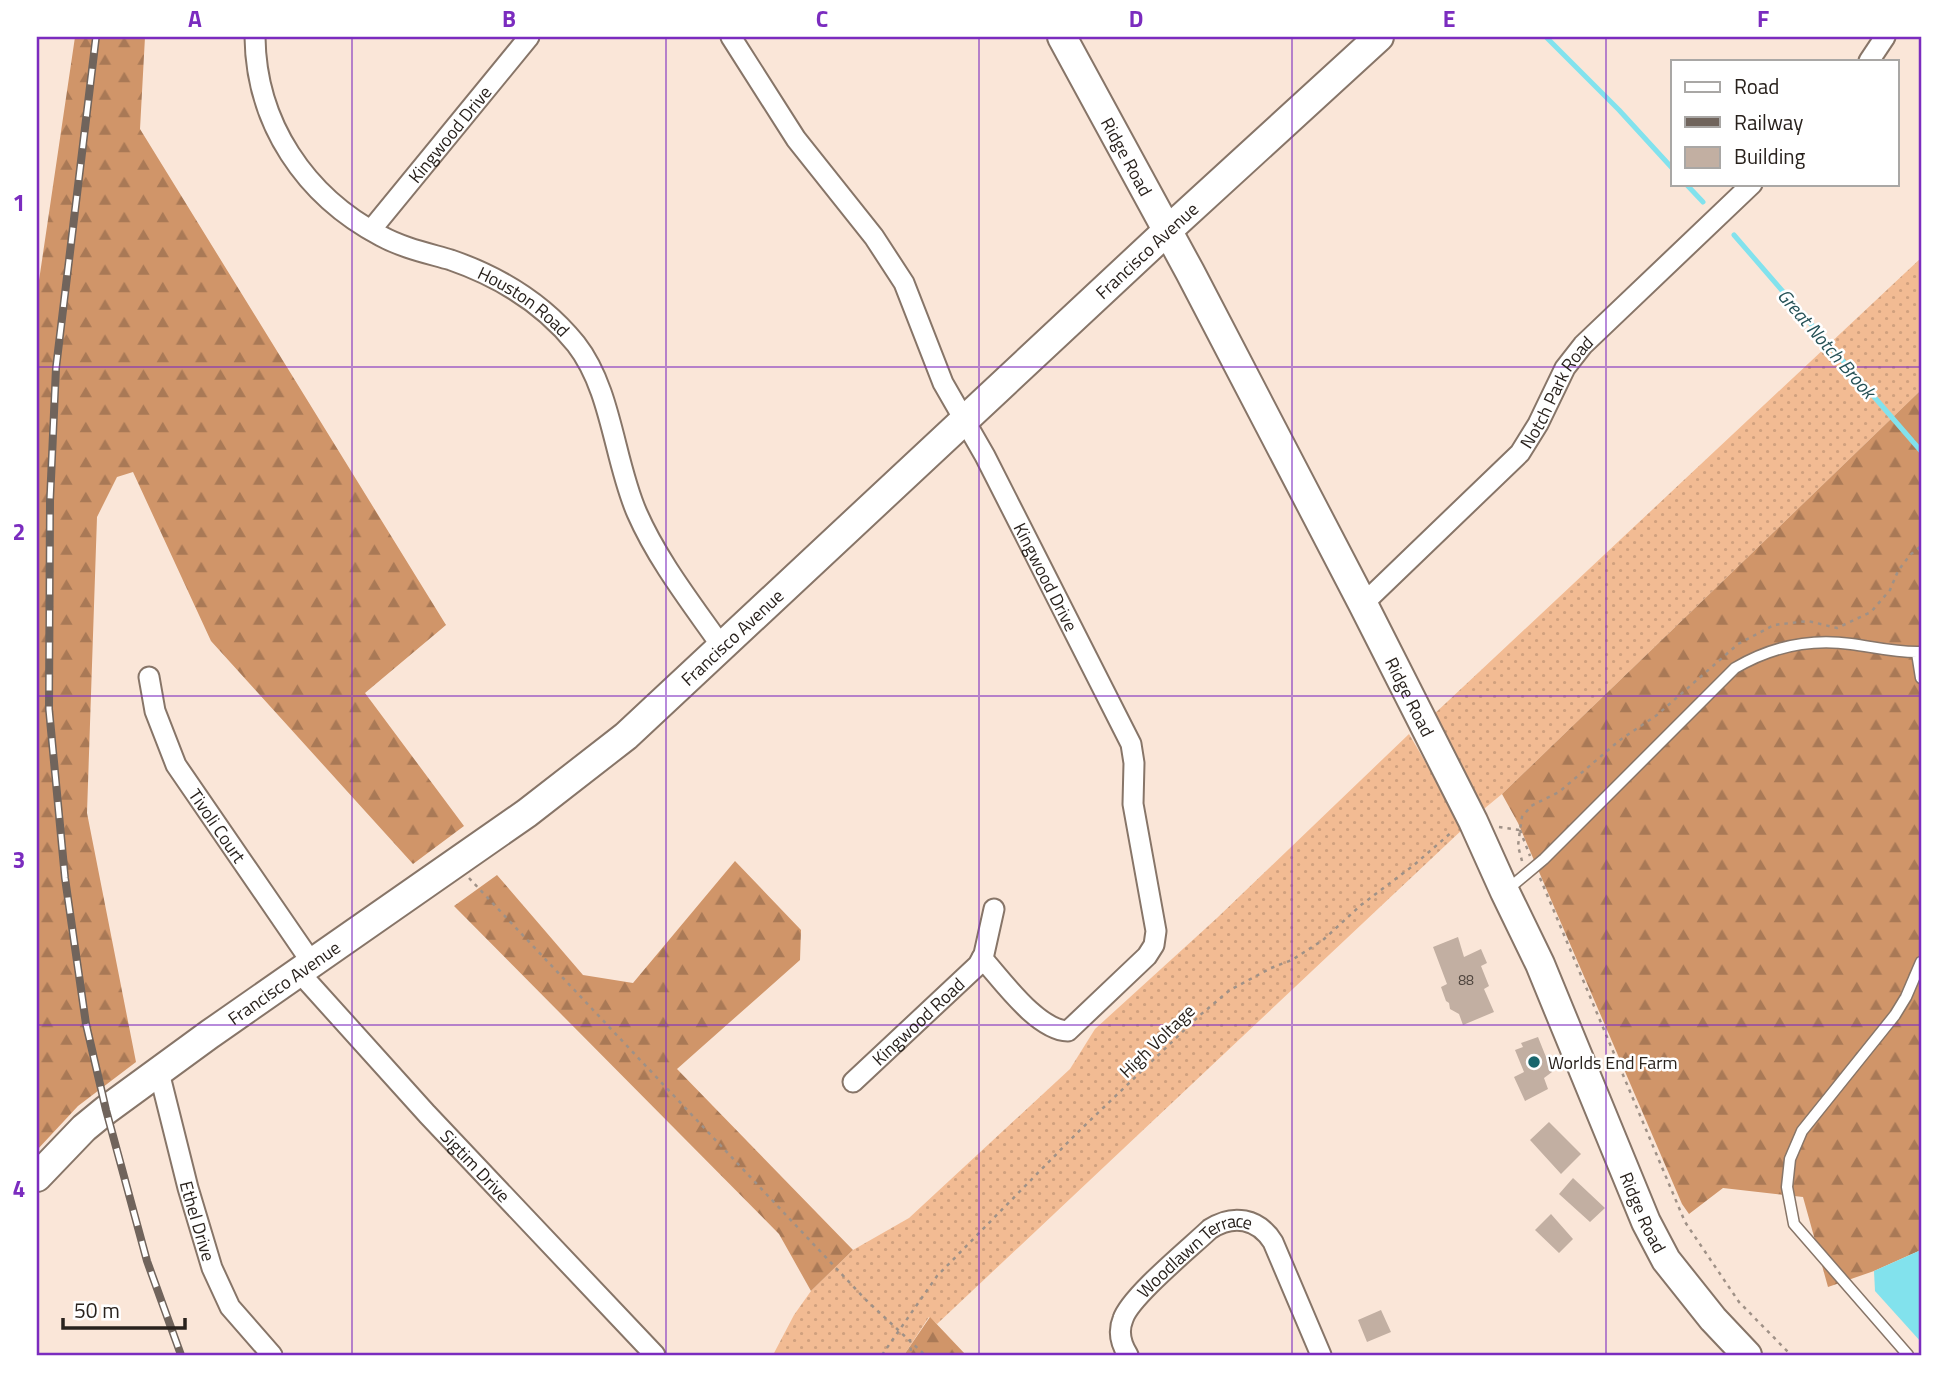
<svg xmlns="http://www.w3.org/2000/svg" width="1958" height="1392" font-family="'Titillium Web',sans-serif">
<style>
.grass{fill:url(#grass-dots)}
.forest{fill:url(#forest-firs)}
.water{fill:#82e2ed}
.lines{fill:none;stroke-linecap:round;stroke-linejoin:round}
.stream{stroke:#82e2ed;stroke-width:5}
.building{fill:#c2afa2}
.lane-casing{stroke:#877568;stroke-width:13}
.street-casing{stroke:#877568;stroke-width:23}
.secondary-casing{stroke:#877568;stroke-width:32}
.path{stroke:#9f9187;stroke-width:2.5;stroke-dasharray:3.5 5;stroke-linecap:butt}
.lane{stroke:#fff;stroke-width:10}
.street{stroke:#fff;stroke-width:19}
.secondary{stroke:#fff;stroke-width:28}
.rail-casing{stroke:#70645c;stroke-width:8}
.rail{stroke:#fff;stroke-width:5;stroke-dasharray:16;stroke-linecap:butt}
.grid{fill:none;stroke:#7b2cbf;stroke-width:2;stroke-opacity:0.55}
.poi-dot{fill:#19666d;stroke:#fff;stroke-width:2.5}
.labels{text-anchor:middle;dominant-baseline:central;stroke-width:5;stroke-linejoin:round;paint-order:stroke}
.number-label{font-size:14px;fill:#4f453e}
.street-label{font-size:18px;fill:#29221d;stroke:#fff}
.poi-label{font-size:18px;fill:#29221d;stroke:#fff;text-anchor:start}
.water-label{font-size:19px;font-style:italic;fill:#265257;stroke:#fff}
.neatline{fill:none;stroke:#7b2cbf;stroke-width:2.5}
.grid-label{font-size:23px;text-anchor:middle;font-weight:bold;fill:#7b2cbf}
</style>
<defs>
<pattern id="grass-dots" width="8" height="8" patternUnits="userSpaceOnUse" patternTransform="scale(1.75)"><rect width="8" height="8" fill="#f2bb93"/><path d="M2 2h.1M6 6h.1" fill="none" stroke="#d0a07e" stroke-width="1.8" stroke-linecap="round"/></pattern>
<pattern id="forest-firs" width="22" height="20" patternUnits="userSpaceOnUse" patternTransform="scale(1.75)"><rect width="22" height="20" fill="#d09569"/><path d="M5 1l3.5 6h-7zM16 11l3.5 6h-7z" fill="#a97956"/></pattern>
</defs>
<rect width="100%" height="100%" fill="#fae6d8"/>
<path class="grass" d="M1921 258V390L1502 794 1479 813 1431 717Z
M1409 734 1464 828 937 1324 929 1317 904 1355H773L794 1315 811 1291 853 1250 909 1218 1070 1069 1095 1029 1217 918Z"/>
<path class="forest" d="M75 37H145L140 129 446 625 365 693 464 826 413 864 211 641 133 472 117 477 97 517 87 813 136 1062 78 1106 37 1150V294Z
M1921 390V1250L1874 1271 1828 1287 1803 1197 1723 1188 1689 1214 1682 1204 1518 823 1502 794Z
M735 861 801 930 800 960 677 1069 853 1250 811 1291 779 1234 454 906 497 875 583 975 633 983Z
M930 1317 966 1355H904Z"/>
<path class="water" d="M1921 1250V1342L1875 1291 1874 1271Z"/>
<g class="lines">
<path class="stream" d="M1546 37 1619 110 1673 169
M1686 184 1703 202
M1734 235 1921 451"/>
</g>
<path class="building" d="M1458 937 1464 957 1481 949 1487 963 1481 966 1489 986 1484 989 1494 1012 1463 1025 1459 1014 1450 1009 1449 1003 1446 1001 1441 987 1447 984 1433 947Z
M1538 1037 1552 1072 1544 1078 1548 1089 1525 1101 1514 1077 1524 1072 1515 1050 1523 1047 1521 1043Z
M1549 1122 1581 1154 1561 1174 1530 1140Z
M1573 1178 1605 1208 1590 1222 1559 1194Z
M1551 1214 1573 1239 1559 1253 1535 1230Z
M1381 1310 1391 1332 1367 1342 1358 1320Z"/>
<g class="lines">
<g class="lane-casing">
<path id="lane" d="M1917 653 1921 678
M1507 890 1544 859 1735 668C1771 647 1809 638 1851 644 1874 647 1897 653 1921 652
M1908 1355 1794 1224 1787 1187 1790 1159 1802 1131 1895 1015 1906 997 1921 962"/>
</g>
<g class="street-casing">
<g id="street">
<path id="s1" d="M255 37C256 123 305 196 381 236 403 248 427 253 451 260 500 277 543 303 576 344 612 390 614 461 637 513 658 561 692 604 722 647"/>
<path id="s2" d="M731 37 796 139 874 237 904 283 943 383 985 456 1131 744 1134 763 1133 804 1156 931 1154 945 1147 956 1068 1031C1037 1030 1002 980 982 958"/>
<path d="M1869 61 1885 37"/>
<path id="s3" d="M371 230 529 37"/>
<path id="s4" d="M1363 604 1520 453 1538 424 1565 368 1583 345 1752 184"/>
<path id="s5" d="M149 677 155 711 176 765 312 963"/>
<path id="s6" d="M299 972 427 1114 655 1355"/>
<path id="s7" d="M159 1072 188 1188 212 1268 230 1307 272 1355"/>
<path id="s8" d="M853 1082 978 965 984 954 994 909"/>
<path id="s9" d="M1128 1355C1121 1344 1118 1331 1123 1319 1130 1297 1190 1248 1210 1229 1233 1214 1258 1218 1273 1242L1321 1355"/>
</g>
</g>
<g class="secondary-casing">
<g id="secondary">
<path id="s10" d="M1062 37 1190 272 1363 604 1473 821 1505 892 1540 964 1646 1222 1666 1260 1713 1319 1747 1355"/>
<path id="s11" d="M37 1177 84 1128 106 1110 210 1034 527 813 626 736 1167 231 1379 37"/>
</g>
</g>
<path class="path" d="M1499 827 1520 830
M1520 830 1530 856
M1522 861 1518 846 1520 830 1522 817 1531 806 1559 792 1620 740 1657 715 1738 644 1774 625 1808 621 1837 628 1871 612 1890 590 1898 571 1910 555 1921 546
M469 878 866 1300 925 1355
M1540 878 1685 1222 1739 1302 1791 1355
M910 1339 911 1355
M882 1355 937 1276 1078 1132 1199 1016 1230 990 1271 968 1292 960 1323 940 1361 905 1414 865 1453 831"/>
<use href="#lane" class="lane"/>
<use href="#street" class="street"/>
<use href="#secondary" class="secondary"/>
<g class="rail-casing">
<path id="rail" d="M96 37 56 368 50 501 49 709 65 878 86 1024 106 1110 147 1261 181 1355"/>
</g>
<use href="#rail" class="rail"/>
</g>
<path class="grid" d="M352 37V1355M666 37V1355M979 37V1355M1292 37V1355M1606 37V1355M37 367H1921M37 696H1921M37 1025H1921"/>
<circle class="poi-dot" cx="1534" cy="1062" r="7"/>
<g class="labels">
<g class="number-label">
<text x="1466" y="979">88</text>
</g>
<g class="street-label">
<text stroke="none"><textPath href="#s3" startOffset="124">Kingwood Drive</textPath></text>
<text stroke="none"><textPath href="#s10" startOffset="136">Ridge Road</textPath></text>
<text stroke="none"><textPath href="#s11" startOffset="1449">Francisco Avenue</textPath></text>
<text stroke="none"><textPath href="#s1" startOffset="406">Houston Road</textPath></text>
<text stroke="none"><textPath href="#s4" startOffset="289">Notch Park Road</textPath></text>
<text stroke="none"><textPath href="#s2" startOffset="628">Kingwood Drive</textPath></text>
<text stroke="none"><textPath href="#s11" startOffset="882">Francisco Avenue</textPath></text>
<text stroke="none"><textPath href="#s10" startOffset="746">Ridge Road</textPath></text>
<text stroke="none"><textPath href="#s5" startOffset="166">Tivoli Court</textPath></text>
<text stroke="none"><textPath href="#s11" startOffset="315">Francisco Avenue</textPath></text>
<text stroke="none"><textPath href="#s8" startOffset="89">Kingwood Road</textPath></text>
<text transform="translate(1157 1041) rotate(-44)">High Voltage</text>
<text stroke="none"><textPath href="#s6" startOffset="262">Sigtim Drive</textPath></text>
<text stroke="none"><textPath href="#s10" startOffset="1312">Ridge Road</textPath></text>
<text stroke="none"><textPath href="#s7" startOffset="154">Ethel Drive</textPath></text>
<text stroke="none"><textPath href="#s9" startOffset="138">Woodlawn Terrace</textPath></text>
</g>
<g class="poi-label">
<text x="1548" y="1062">Worlds End Farm</text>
</g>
<g class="water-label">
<text transform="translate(1827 343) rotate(49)">Great Notch Brook</text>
</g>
</g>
<rect width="1958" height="1392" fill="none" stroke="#ffffff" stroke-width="77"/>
<rect x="1671" y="60" width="228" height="126" fill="#ffffff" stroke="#a9a7a5" stroke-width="2"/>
<rect x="1685" y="82" width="35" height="10" fill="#ffffff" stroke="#a9a7a5" stroke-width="2"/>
<text x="1734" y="94" font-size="21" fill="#29221d">Road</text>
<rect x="1685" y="117" width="35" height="10" fill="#70645c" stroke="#a9a7a5" stroke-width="2"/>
<text x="1734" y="130" font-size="21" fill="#29221d">Railway</text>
<rect x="1685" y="147" width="35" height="21" fill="#c2afa2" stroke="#a9a7a5" stroke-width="2"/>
<text x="1734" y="164" font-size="21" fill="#29221d">Building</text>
<path d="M63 1318v10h122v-10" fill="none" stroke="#29221d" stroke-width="3.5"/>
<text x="74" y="1318" font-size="21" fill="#29221d" stroke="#ffffff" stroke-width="5" paint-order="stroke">50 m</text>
<rect x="38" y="38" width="1882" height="1316" class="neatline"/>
<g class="grid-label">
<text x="195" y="27">A</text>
<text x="509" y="27">B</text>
<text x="822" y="27">C</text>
<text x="1136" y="27">D</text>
<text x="1449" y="27">E</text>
<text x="1763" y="27">F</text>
<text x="19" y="211">1</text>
<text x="19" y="540">2</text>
<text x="19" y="868">3</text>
<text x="19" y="1197">4</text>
</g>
</svg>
